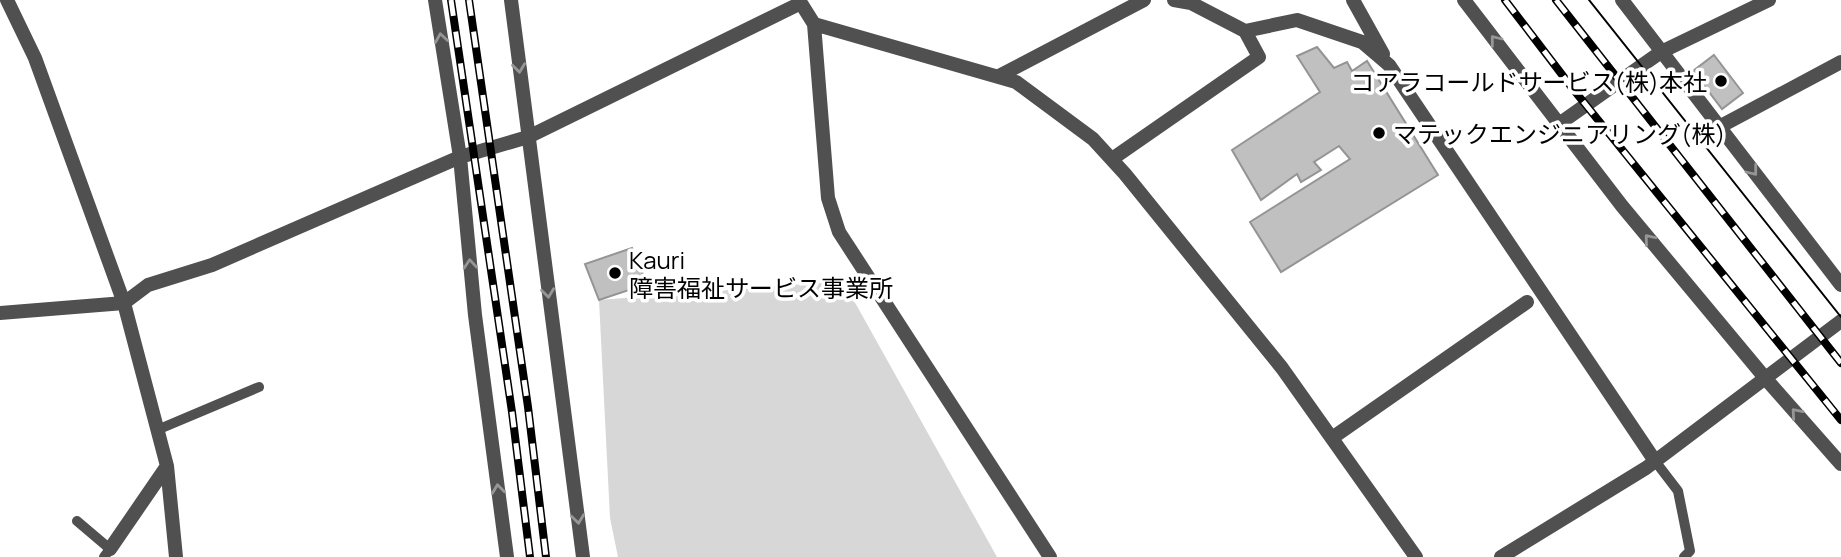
<svg xmlns="http://www.w3.org/2000/svg" width="1841" height="557" font-family="Manrope,'Noto Sans JP',sans-serif">
<style>
.green{fill:#d7d7d7}
.building{fill:#c0c0c0;stroke:#949494;stroke-width:2}
.lines{fill:none;stroke-linecap:round;stroke-linejoin:round}
.lane{stroke:#505050;stroke-width:10}
.street{stroke:#505050;stroke-width:14}
.tram{stroke:#000;stroke-width:2}
.rail-casing{stroke:#000;stroke-width:8}
.rail{stroke:#fff;stroke-width:5;stroke-dasharray:16;stroke-linecap:butt}
.oneway{stroke:#969696}
.poi-dot{fill:#000;stroke:#fff;stroke-width:2.5}
.labels{text-anchor:middle;dominant-baseline:central;stroke-width:7;stroke-linejoin:round;paint-order:stroke}
.poi-label{font-size:24px;fill:#000;stroke:#fff;text-anchor:start}
</style>
<rect width="100%" height="100%" fill="#fff"/>
<path class="green" d="M843 281 997 557H618L610 518 599 300Z"/>
<path class="building" d="M1317 47 1334 68 1347 62 1352 71 1367 61 1438 175 1281 272 1250 222 1350 159 1339 146 1314 162 1321 170 1301 182 1297 174 1261 200 1232 150 1320 92 1297 56Z
M1714 55 1743 93 1722 109 1693 71Z
M632 248 647 284 599 300 585 264Z"/>
<g class="lines">
<path class="lane" d="M157 430 259 387
M1655 461 1678 491 1690 551 1684 557
M77 521 110 549 104 557"/>
<path class="street" d="M7 0 35 58 124 303 167 466 176 557
M435 0 460 157 475 315 507 557
M511 0 583 557
M799 0 814 24 828 198 839 232 1050 557
M1353 0 1383 54
M1464 0 1622 206 1766 379 1841 464
M1622 0 1841 285
M814 24 1016 82 1093 139 1125 174 1282 368 1416 557
M1245 31 1297 20 1362 42 1389 65 1655 461
M999 76 1144 0
M1559 124 1661 52 1769 0
M1719 127 1841 62
M1112 159 1259 57 1245 31 1191 3 1174 0
M0 313 124 303 148 285 212 265 460 157 528 137 801 3
M1332 438 1527 302
M110 549 167 466
M1501 557 1646 468 1841 321"/>
<path class="tram" d="M1589 0 1841 317"/>
<g class="rail-casing">
<path id="rail" d="M451 0 512 412 530 557
M469 0 528 407 546 557
M1505 0 1573 89 1841 420
M1556 0 1841 363"/>
</g>
<use href="#rail" class="rail"/>
</g>
<defs><path id="oneway-chevron" d="M-2-3.5L2.5 0L-2 3.5" fill="none" stroke-width="1.6" stroke-linecap="round" stroke-linejoin="round" transform="scale(1.75)"/></defs>
<g class="oneway">
<use href="#oneway-chevron" transform="translate(441 38) rotate(-99)"/>
<use href="#oneway-chevron" transform="translate(1495 40) rotate(-128)"/>
<use href="#oneway-chevron" transform="translate(519 68) rotate(83)"/>
<use href="#oneway-chevron" transform="translate(1753 171) rotate(52)"/>
<use href="#oneway-chevron" transform="translate(1649 239) rotate(-130)"/>
<use href="#oneway-chevron" transform="translate(470 264) rotate(-95)"/>
<use href="#oneway-chevron" transform="translate(548 293) rotate(83)"/>
<use href="#oneway-chevron" transform="translate(1796 413) rotate(-131)"/>
<use href="#oneway-chevron" transform="translate(498 489) rotate(-97)"/>
<use href="#oneway-chevron" transform="translate(578 519) rotate(83)"/>
</g>
<g class="poi-dot">
<circle cx="1721" cy="81" r="7"/>
<circle cx="1379" cy="133" r="7"/>
<circle cx="615" cy="273" r="7"/>
</g>
<g class="labels">
<g class="poi-label">
<text x="1707" y="81" text-anchor="end">コアラコールドサービス(株)本社</text>
<text x="1393" y="133">マテックエンジニアリング(株)</text>
<text x="629" y="259">Kauri<tspan x="629" dy="28">障害福祉サービス事業所</tspan></text>
</g>
</g>
</svg>
